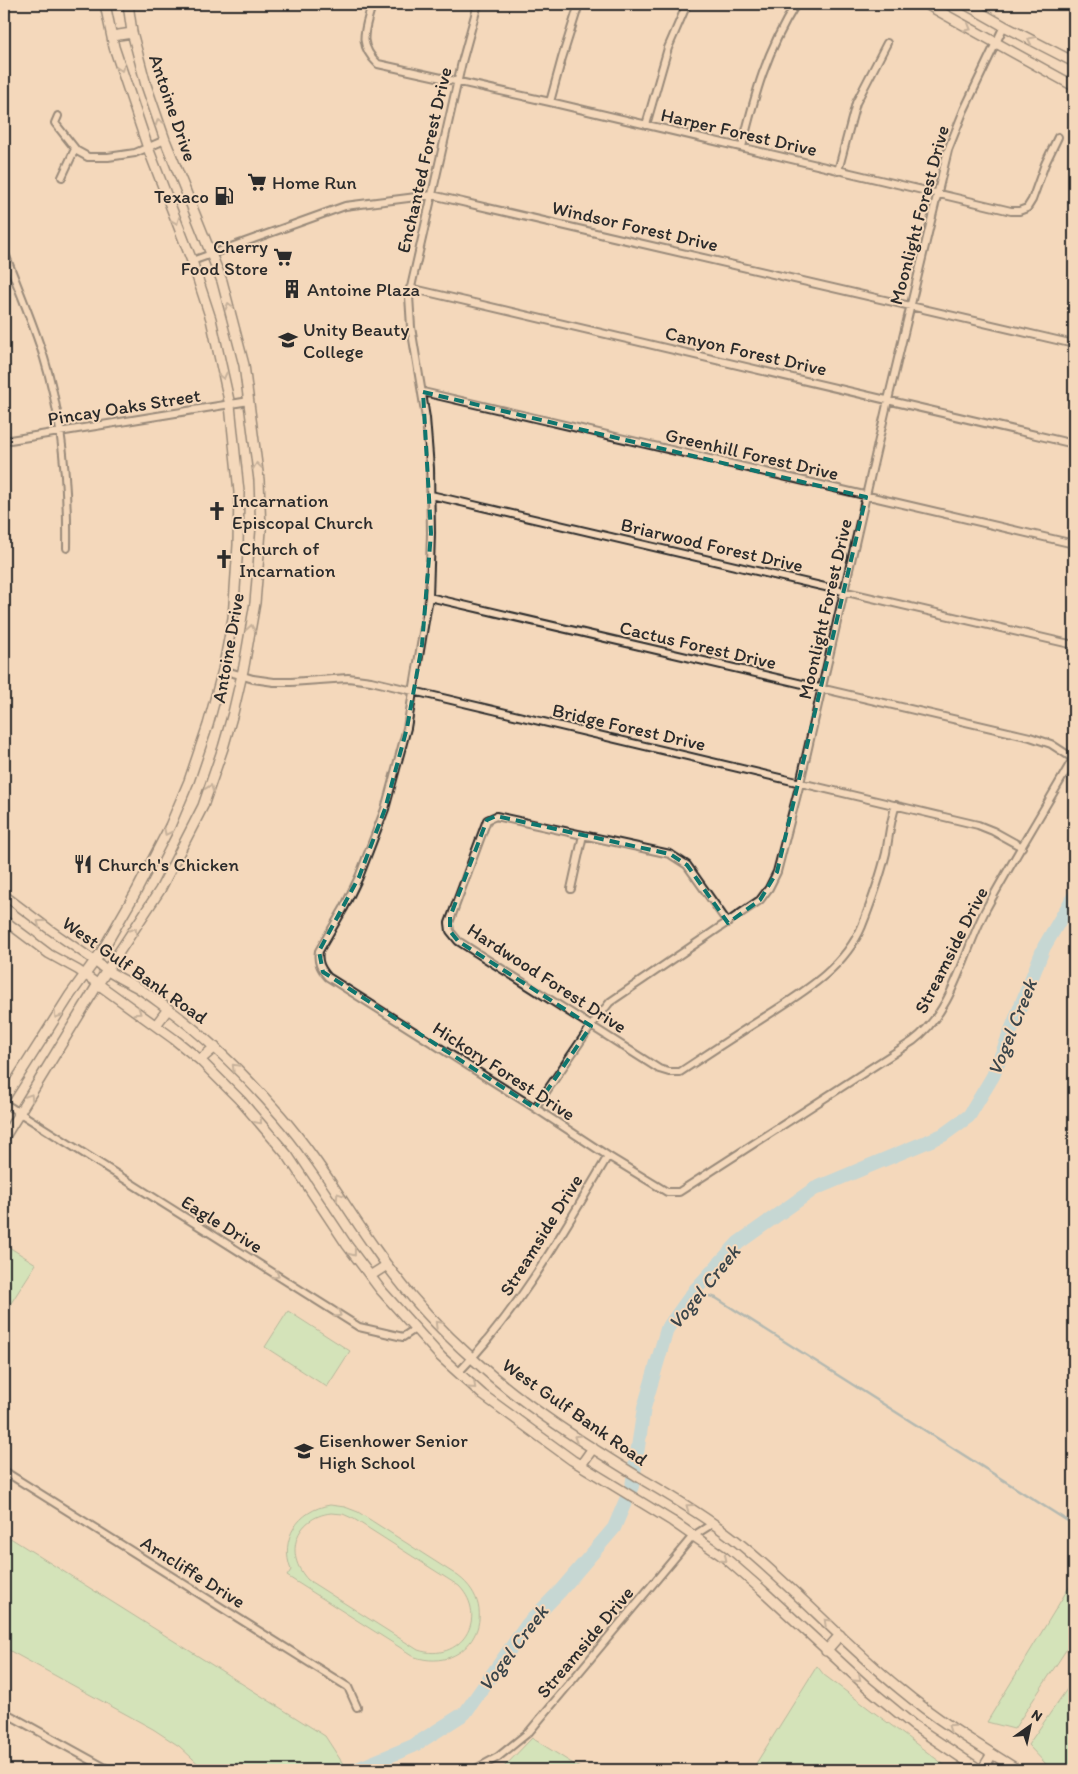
<svg xmlns="http://www.w3.org/2000/svg" width="1078" height="1774" font-family="Itim,sans-serif">
<style>
.green{fill:#aeefb7;stroke:#6c8d71;fill-rule:evenodd}
.lines{fill:none;stroke-linecap:round;stroke-linejoin:round}
.stream{stroke:#6791a1;stroke-width:2.5}
.river{stroke:#8fd5f0;stroke-width:14}
.minor-casing{stroke:#2b2b2b;stroke-width:10}
.tertiary-casing{stroke:#2b2b2b;stroke-width:11}
.secondary-casing{stroke:#2b2b2b;stroke-width:12}
.minor{stroke:#f4d8bb;stroke-width:6}
.tertiary{stroke:#f4d8bb;stroke-width:8}
.secondary{stroke:#f4d8bb;stroke-width:9}
.oneway{stroke:#908273}
.marked{fill:none;stroke:#0f766e;stroke-width:4;stroke-dasharray:10 6;stroke-linejoin:round}
.labels{text-anchor:middle;dominant-baseline:central;stroke-width:4;stroke-linejoin:round;paint-order:stroke}
.street-label{font-size:19px;fill:#2b2b2b;stroke:#f4d8bb}
.poi-label{font-size:19px;fill:#2b2b2b;stroke:#f4d8bb;text-anchor:start}
.water-label{font-size:20px;font-style:italic;fill:#3a4449;stroke:#f4d8bb}
</style>
<rect width="100%" height="100%" fill="#f4d8bb"/>
<filter id="ink" filterUnits="userSpaceOnUse"><feTurbulence type="fractalNoise" baseFrequency=".02" numOctaves="2"/><feDisplacementMap in="SourceGraphic" scale="10" xChannelSelector="R" yChannelSelector="G"/><feConvolveMatrix kernelMatrix="1 2 1 2 8 2 1 2 1" color-interpolation-filters="sRGB"/></filter>
<g filter="url(#ink)">
<path class="green" d="M4 1244 36 1264 4 1314Z
M288 1311 350 1351 327 1387 265 1347Z
M330 1505 345 1507 358 1512 458 1576C504 1610 469 1675 415 1657L287 1576 291 1570C279 1539 298 1510 330 1505ZM331 1513 343 1514 354 1519 459 1586C490 1618 460 1664 418 1650L308 1580C283 1554 296 1517 331 1513Z
M4 1534 325 1736 347 1770H205L179 1746 153 1729 12 1652 4 1646Z
M1074 1579V1638L1014 1729 987 1722Z
M817 1666 824 1675 951 1770H752Z
M1074 1679V1770H1055L1046 1764 1028 1745Z
M532 1738 583 1770H498L503 1768Z"/>
<g class="lines">
<path class="stream" d="M674 1319C677 1318 683 1317 686 1315 698 1306 695 1290 716 1298L1074 1525"/>
<path class="river" d="M355 1770 413 1746 465 1713 527 1625 561 1590 614 1528 632 1486 644 1408 667 1329 695 1290 738 1243 814 1189 943 1135 969 1116 993 1076 1044 947 1074 896"/>
<g class="minor-casing">
<path id="minor" d="M372 4C366 29 356 43 378 64L550 102 1011 211H1019L1027 208 1032 200 1045 164 1058 137
M478 4 462 62 409 296 411 327 426 418 430 468 431 533 429 597 407 728 385 809 359 877 344 908 319 951C317 962 321 969 328 977L535 1108 608 1156 667 1192H679L913 1041C954 1010 963 953 986 909 1014 858 1045 808 1074 757
M550 102 562 58 579 4
M58 116 55 123 77 151 88 157H108L135 153 165 140
M646 125 668 48 687 4
M742 147C755 94 766 52 796 4
M838 171 856 103 887 43
M62 177 75 149
M4 251C17 286 33 322 44 358 63 420 68 483 67 548
M192 261 345 206 432 195 1074 344
M410 288 1074 444
M423 392 1074 544
M4 441 249 401
M431 495 1074 645
M429 597 1030 737 1051 744 1074 759
M223 670 253 679 274 682H291L348 678 371 681 978 825 993 831 1022 847
M571 889 583 835
M728 923 687 865 670 854 496 816 487 820 449 923 450 931 458 941 659 1069 669 1072H680C706 1055 733 1037 760 1020 798 995 843 971 862 926 871 903 880 878 886 853 889 837 890 821 896 805
M4 1103 359 1327 403 1337 415 1329
M535 1108 591 1026 610 1002 760 900 769 888 777 872 800 783 888 400 948 150 964 110 1004 26
M458 1373C520 1309 563 1232 608 1156
M4 1471 348 1687 357 1707
M4 1712 109 1770
M474 1770 498 1757 529 1732 693 1536 712 1524"/>
</g>
<g class="tertiary-casing">
<path id="tertiary" d="M4 895 49 929 95 961
M4 920 49 954 78 970 98 984"/>
</g>
<g class="secondary-casing">
<path id="secondary" d="M926 4 1074 86
M965 4 1004 26 1074 62
M112 36 132 33
M95 961C106 971 117 977 131 984 144 990 156 1000 167 1008 209 1039 246 1076 280 1115 316 1156 343 1203 374 1247 402 1288 436 1326 473 1359 525 1407 585 1444 645 1481 676 1499 706 1517 734 1539 793 1586 842 1642 900 1689 937 1720 978 1745 1018 1770
M98 984 174 1039 200 1060 241 1101 288 1156 347 1245 380 1289 441 1357 483 1395 572 1460 672 1521 724 1557 762 1590 867 1687 913 1725 980 1770
M156 1025 168 1009
M200 1060 215 1047
M4 1099 70 995 102 951 136 892 170 826 189 781 208 725 223 670 233 618 238 545 239 492 230 405 211 319 192 261 148 148 114 47 105 4
M4 1138 98 984 160 890 203 806 223 748 233 713 244 666 255 603 261 531 259 480 244 365 222 281 165 140 146 85 132 32 128 4
M370 1276 387 1265
M581 1465 593 1448
M826 1651 840 1635
M982 1770 992 1754"/>
</g>
<use href="#minor" class="minor"/>
<use href="#tertiary" class="tertiary"/>
<use href="#secondary" class="secondary"/>
</g>
<defs><path id="oneway-chevron" d="M-2-3.5L2.5 0L-2 3.5" fill="none" stroke-width="1.6" stroke-linecap="round" stroke-linejoin="round" transform="scale(1.25)"/></defs>
<g class="oneway">
<use href="#oneway-chevron" transform="translate(968 28) rotate(30)"/>
<use href="#oneway-chevron" transform="translate(1031 40) rotate(-153)"/>
<use href="#oneway-chevron" transform="translate(121 68) rotate(72)"/>
<use href="#oneway-chevron" transform="translate(159 122) rotate(-109)"/>
<use href="#oneway-chevron" transform="translate(176 221) rotate(68)"/>
<use href="#oneway-chevron" transform="translate(229 306) rotate(-106)"/>
<use href="#oneway-chevron" transform="translate(223 376) rotate(77)"/>
<use href="#oneway-chevron" transform="translate(257 466) rotate(-98)"/>
<use href="#oneway-chevron" transform="translate(251 628) rotate(-81)"/>
<use href="#oneway-chevron" transform="translate(210 788) rotate(-70)"/>
<use href="#oneway-chevron" transform="translate(167 832) rotate(117)"/>
<use href="#oneway-chevron" transform="translate(40 923) rotate(-143)"/>
<use href="#oneway-chevron" transform="translate(134 931) rotate(-56)"/>
<use href="#oneway-chevron" transform="translate(138 1012) rotate(35)"/>
<use href="#oneway-chevron" transform="translate(57 1015) rotate(122)"/>
<use href="#oneway-chevron" transform="translate(235 1067) rotate(-135)"/>
<use href="#oneway-chevron" transform="translate(30 1097) rotate(-58)"/>
<use href="#oneway-chevron" transform="translate(259 1121) rotate(49)"/>
<use href="#oneway-chevron" transform="translate(339 1196) rotate(-124)"/>
<use href="#oneway-chevron" transform="translate(353 1253) rotate(53)"/>
<use href="#oneway-chevron" transform="translate(276 1275) rotate(32)"/>
<use href="#oneway-chevron" transform="translate(338 1314) rotate(32)"/>
<use href="#oneway-chevron" transform="translate(438 1324) rotate(-135)"/>
<use href="#oneway-chevron" transform="translate(473 1386) rotate(42)"/>
<use href="#oneway-chevron" transform="translate(577 1438) rotate(-148)"/>
<use href="#oneway-chevron" transform="translate(689 1507) rotate(-144)"/>
<use href="#oneway-chevron" transform="translate(724 1559) rotate(39)"/>
<use href="#oneway-chevron" transform="translate(827 1622) rotate(-136)"/>
<use href="#oneway-chevron" transform="translate(858 1679) rotate(42)"/>
<use href="#oneway-chevron" transform="translate(951 1727) rotate(-146)"/>
</g>
</g>
<path d="M0 0H1078V1774H0ZM423 392 866 497 777 872 760 900 728 923 687 865 670 854 496 816 487 820 450 917V931L458 941 591 1026 535 1108 323 972 319 951 359 877 385 809 407 728 422 645 431 533Z" fill="#f4d8bb" fill-opacity=".55" fill-rule="evenodd"/>
<path class="marked" d="M423 392 866 497 777 872 760 900 728 923 687 865 670 854 496 816 487 820 450 917V931L458 941 591 1026 535 1108 323 972 319 951 359 877 385 809 407 728 422 645 431 533Z"/>
<defs>
<g id="supermarket-bare" transform="scale(1.5)"><path d="M-6-5.5h2.5l.6 2H6L4.5 2H-2.5L-4.4-4H-6ZM-1.5 3.2a1.3 1.3 0 1 0 .1 0ZM3 3.2a1.3 1.3 0 1 0 .1 0Z" fill="#2b2b2b" stroke="#f4d8bb" stroke-width="2.5" paint-order="stroke"/></g>
<g id="fuel-bare" transform="scale(1.5)"><path d="M-5.5-6h7V0h2V4h1.3V-2.5L3-4.5l.8-.8L6-3V5H2.5V1h-1V6h-7ZM-4.2-4.7v3.2H.2V-4.7Z" fill="#2b2b2b" stroke="#f4d8bb" stroke-width="2.5" paint-order="stroke"/></g>
<g id="building-bare" transform="scale(1.5)"><path d="M-4-6H4V6H1V3H-1V6H-4ZM-2.5-4.3h1.7v1.8h-1.7ZM.8-4.3h1.7v1.8H.8ZM-2.5-1h1.7V.8h-1.7ZM.8-1h1.7V.8H.8Z" fill="#2b2b2b" stroke="#f4d8bb" stroke-width="2.5" paint-order="stroke"/></g>
<g id="university-bare" transform="scale(1.5)"><path d="M0-5L7-2L0 1L-7-2ZM-4 1L0 2.5L4 1V4Q0 6-4 4Z" fill="#2b2b2b" stroke="#f4d8bb" stroke-width="2.5" paint-order="stroke"/></g>
<g id="church-bare" transform="scale(1.5)"><path d="M-1.2-6h2.4v3.5h3.3v2.4h-3.3V6h-2.4V-.1h-3.3v-2.4h3.3Z" fill="#2b2b2b" stroke="#f4d8bb" stroke-width="2.5" paint-order="stroke"/></g>
<g id="restaurant-bare" transform="scale(1.5)"><path d="M-5-6h1v4h1v-4h1v4h1v-4h1v5L-1.5 .5V6h-2V.5L-5-1ZM5-6V6H3V1.5H1.5Q1.5-4 5-6Z" fill="#2b2b2b" stroke="#f4d8bb" stroke-width="2.5" paint-order="stroke"/></g>
<g id="school-bare" transform="scale(1.5)"><path d="M0-5L7-2L0 1L-7-2ZM-4 1L0 2.5L4 1V4Q0 6-4 4Z" fill="#2b2b2b" stroke="#f4d8bb" stroke-width="2.5" paint-order="stroke"/></g>
</defs>
<g fill-rule="evenodd">
<use href="#supermarket-bare" x="257" y="182"/>
<use href="#fuel-bare" x="224" y="196"/>
<use href="#supermarket-bare" x="283" y="257"/>
<use href="#building-bare" x="292" y="289"/>
<use href="#university-bare" x="288" y="340"/>
<use href="#church-bare" x="217" y="511"/>
<use href="#church-bare" x="224" y="559"/>
<use href="#restaurant-bare" x="83" y="864"/>
<use href="#school-bare" x="304" y="1451"/>
</g>
<g class="labels">
<g class="street-label">
<text transform="translate(173 108) rotate(71)">Antoine Drive</text>
<text transform="translate(739 132) rotate(13)">Harper Forest Drive</text>
<text transform="translate(424 160) rotate(-77)">Enchanted Forest Drive</text>
<text transform="translate(919 215) rotate(-75)">Moonlight Forest Drive</text>
<text transform="translate(635 226) rotate(13)">Windsor Forest Drive</text>
<text transform="translate(746 351) rotate(13)">Canyon Forest Drive</text>
<text transform="translate(124 407) rotate(-9)">Pincay Oaks Street</text>
<text transform="translate(752 454) rotate(13)">Greenhill Forest Drive</text>
<text transform="translate(712 545) rotate(13)">Briarwood Forest Drive</text>
<text transform="translate(825 609) rotate(-77)">Moonlight Forest Drive</text>
<text transform="translate(698 645) rotate(13)">Cactus Forest Drive</text>
<text transform="translate(228 648) rotate(-80)">Antoine Drive</text>
<text transform="translate(629 727) rotate(13)">Bridge Forest Drive</text>
<text transform="translate(951 950) rotate(-63)">Streamside Drive</text>
<text transform="translate(135 970) rotate(35)">West Gulf Bank Road</text>
<text transform="translate(547 978) rotate(33)">Hardwood Forest Drive</text>
<text transform="translate(504 1071) rotate(33)">Hickory Forest Drive</text>
<text transform="translate(222 1224) rotate(32)">Eagle Drive</text>
<text transform="translate(541 1235) rotate(-58)">Streamside Drive</text>
<text transform="translate(575 1412) rotate(35)">West Gulf Bank Road</text>
<text transform="translate(193 1572) rotate(32)">Arncliffe Drive</text>
<text transform="translate(585 1642) rotate(-50)">Streamside Drive</text>
</g>
<g class="poi-label">
<text x="272" y="182">Home Run</text>
<text x="209" y="196" text-anchor="end">Texaco</text>
<text x="268" y="246" text-anchor="end">Cherry<tspan x="268" dy="22">Food Store</tspan></text>
<text x="307" y="289">Antoine Plaza</text>
<text x="303" y="329">Unity Beauty<tspan x="303" dy="22">College</tspan></text>
<text x="232" y="500">Incarnation<tspan x="232" dy="22">Episcopal Church</tspan></text>
<text x="239" y="548">Church of<tspan x="239" dy="22">Incarnation</tspan></text>
<text x="98" y="864">Church's Chicken</text>
<text x="319" y="1440">Eisenhower Senior<tspan x="319" dy="22">High School</tspan></text>
</g>
<g class="water-label">
<text transform="translate(1012 1027) rotate(-68)">Vogel Creek</text>
<text transform="translate(704 1287) rotate(-51)">Vogel Creek</text>
<text transform="translate(513 1648) rotate(-53)">Vogel Creek</text>
</g>
</g>
<rect width="1078" height="1774" fill="none" stroke="#f4d8bb" stroke-width="20"/>
<rect x="10" y="10" width="1058" height="1754" fill="none" stroke="#2b2b2b" stroke-width="2" filter="url(#ink)"/>
<g transform="translate(1030 1726) rotate(33)" stroke="#f4d8bb" stroke-width="4" paint-order="stroke">
<path d="M0-4L9 19L0 12L-9 19Z" fill="#2b2b2b"/>
<text y="-8" font-size="14" font-weight="bold" text-anchor="middle" fill="#2b2b2b">N</text>
</g>
</svg>
